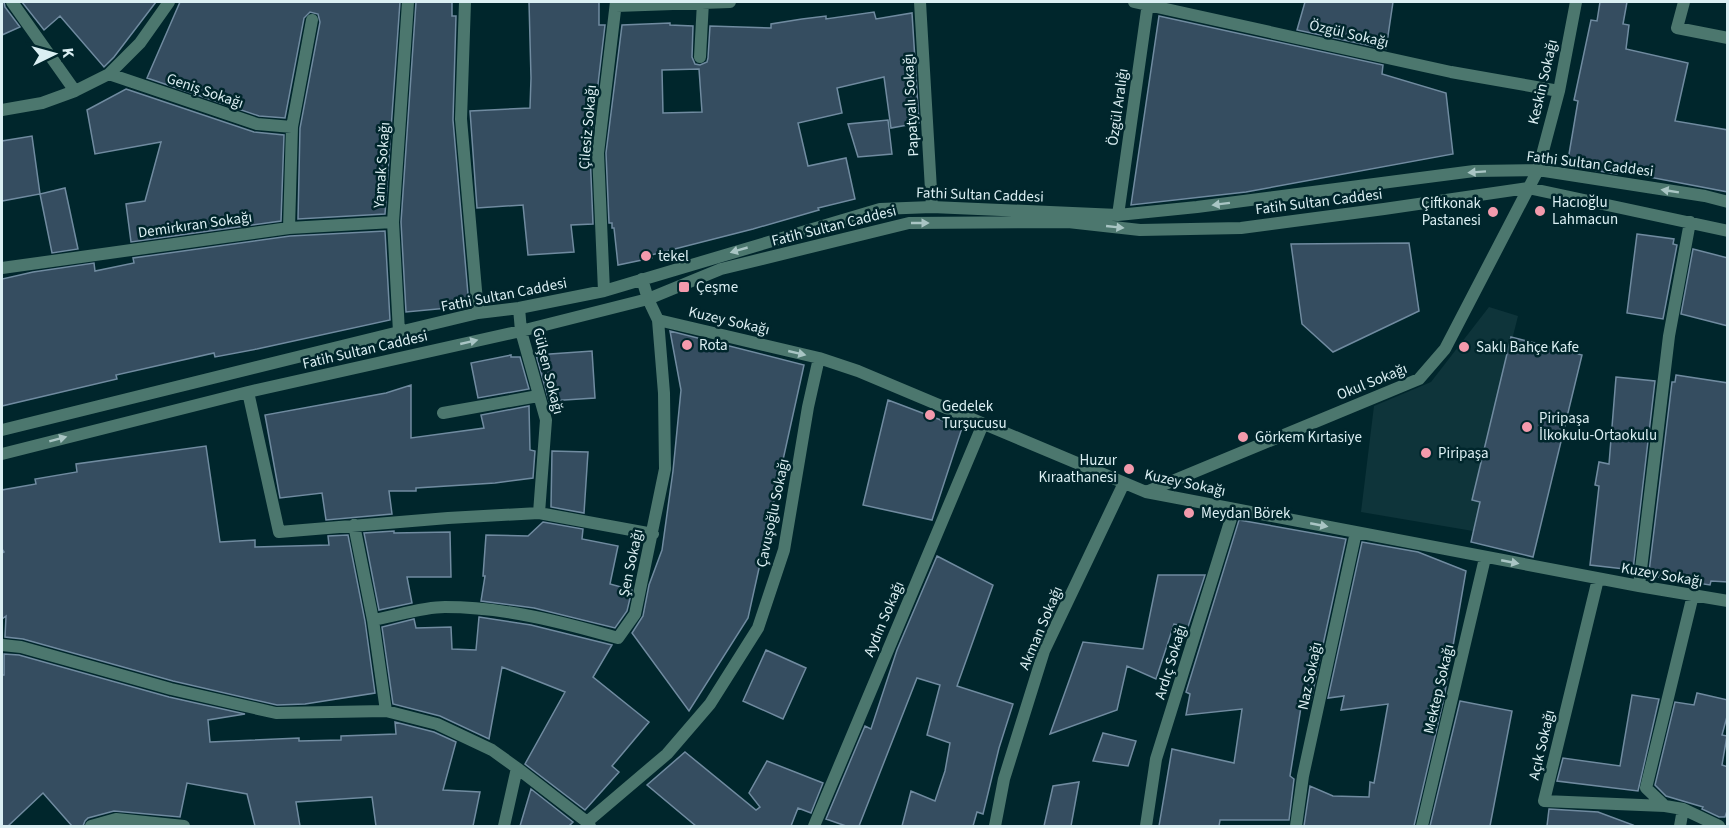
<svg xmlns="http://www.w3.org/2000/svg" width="1729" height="828" font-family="'Source Sans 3',sans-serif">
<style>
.built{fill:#0e343a}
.building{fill:#354d60;stroke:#708ba0;stroke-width:1.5;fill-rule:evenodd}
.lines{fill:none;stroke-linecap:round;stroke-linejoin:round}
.street{stroke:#4c776e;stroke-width:12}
.oneway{fill:#a9c5c4}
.poi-dot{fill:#f39aac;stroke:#00262c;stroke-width:2}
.labels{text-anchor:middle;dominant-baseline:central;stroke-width:5;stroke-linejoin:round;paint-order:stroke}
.street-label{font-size:15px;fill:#dbeff3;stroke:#00262c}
.poi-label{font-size:15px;fill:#dbeff3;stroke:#00262c;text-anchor:start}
</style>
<rect width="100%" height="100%" fill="#00262c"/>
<path class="built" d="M1489 307 1518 316 1472 499 1480 502 1473 531 1361 512 1374 406 1431 382Z"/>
<path class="building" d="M2 2H4L5 7 20 27 2 35Z
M22 2H156L114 57 104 67 60 16 44 30Z
M180 2H400L385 214 298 219 300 128 320 22 318 14 310 12 304 18 285 118 259 116 147 78Z
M416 2H452V16H456L453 120 469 306 406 312 401 222Z
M529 2H599V25H605L590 152 593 224 571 225 574 252 528 255 523 205 477 208 470 111 530 108 531 78Z
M1305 2H1393L1386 49 1297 30Z
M1600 2H1627L1623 24 1629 25 1626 49 1688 63 1675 121 1728 130V192L1618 171 1617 174 1567 166 1578 101 1574 100 1591 20 1597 21Z
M874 12 876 19 912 13 919 123 891 128 884 77 837 88 842 113 798 123 808 166 846 158 855 199 818 208 819 210 753 229 651 255 652 258 618 265 614 228H612V223H609L606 153 622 25 670 23V25L693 26 692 57 695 64 700 65 707 62 708 58 710 26 771 28V24L802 19 826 16V19ZM699 69 702 112 663 113 662 70Z
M1159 16 1383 65 1382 74 1446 93 1453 154 1246 192 1131 205Z
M126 89 254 132 284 135 281 221 131 242 126 204 145 201 161 142 95 154 87 110Z
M888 120 892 154 858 157 848 124Z
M32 136 40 194 2 201V141Z
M65 188 78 249 52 253 40 194Z
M385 231 390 320 257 349 215 357 214 353 116 375 117 379 2 406V279L33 272 94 263 95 271 134 263 133 258 290 236Z
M1637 234 1674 239 1673 244 1677 245 1663 319 1627 313Z
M1409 243 1419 311 1333 352 1302 324 1291 244Z
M1693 249 1728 258V326L1681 314Z
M670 331 804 365 748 618 689 711 632 633 643 616 649 585 662 550 673 471 681 390Z
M1511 337 1582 355 1533 557 1471 542 1480 502 1472 500Z
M592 351 595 398 549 401 536 355Z
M511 355V357H520L529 389 478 398 471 363Z
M1676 375 1728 383V582L1711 581 1710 585 1650 576 1651 572H1649L1672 382H1675Z
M1616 377 1655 381 1633 570 1590 565 1599 486 1595 485 1599 462 1609 464Z
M411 385V438L484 428 481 415 529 406 530 450 535 451 533 478 495 483 416 488V491H389L392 514 326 520 322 493 280 498 265 415 386 393Z
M888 400 962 428 932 520 863 505Z
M206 446 220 542 255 540V547L329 545 328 536 348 535 365 621 375 693 305 704 277 705 173 681 23 639 5 637 6 616 2 619V553L4 552 2 549V490L36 484 35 479 77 472 76 464Z
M552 451 588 452 584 513 551 507Z
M1239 520 1346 539 1311 700 1302 701 1290 776 1294 779 1289 820H1220L1219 826H1159L1172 749 1234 763 1242 709 1186 715 1190 694 1186 692Z
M543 522 583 529 582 539 618 546 610 584 632 590 627 611 615 628 534 608 481 601 485 576H483L486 535 528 536Z
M394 531V533L450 532 451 577H407L412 603 379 610 364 533Z
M1362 542 1418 552 1466 571 1444 698 1414 826H1304L1310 786 1333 796 1369 797 1370 782 1374 783 1388 704 1341 710 1344 696 1328 698Z
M937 556 993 585 957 686 1013 704 999 748 983 814 977 812 973 826H902L911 791 935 801 945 771 950 743 927 735 940 685 917 678 859 826H846L826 819 865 726 871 729 897 650Z
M1158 575H1205L1188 627 1174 624 1156 679 1127 666 1117 710 1050 734 1083 642 1143 649Z
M479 617 531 625 612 645 593 677 649 722 612 766 619 772 585 810 525 764 565 692 502 667 489 739 440 716 393 704 382 627 414 619 416 628 451 627 452 649 476 650Z
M766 650 806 668 783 719 743 701Z
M4 654 19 655 169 697 245 714 208 720 210 742 299 738V741L341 740V736L396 734 395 722 434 732 456 742 443 790 480 792 473 826H376L372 797 296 802 300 826H255L247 794 187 783 180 817 114 811 88 818 85 821 83 826H72L43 793 8 826H2V675H4Z
M1697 693 1728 700V713L1722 735 1727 736 1722 765 1728 767V808L1725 817H1719L1702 809 1703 807 1666 796 1655 785 1675 702 1694 705Z
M1632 695 1659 699 1638 791 1557 781 1563 758 1620 766Z
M1460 701 1512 711 1490 826H1430Z
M1103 733 1136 741 1128 766 1093 761Z
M685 752 756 810 760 807 749 793 767 761 823 783 811 813 798 808 791 826H696L647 785Z
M1079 782 1071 826H1044L1053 786Z
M531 789 573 822 569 826H520Z
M1549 809 1598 812 1633 825 1632 826H1547Z"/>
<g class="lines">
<path class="street" d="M12 2 75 91
M465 2 461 119 478 313
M920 2 932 207
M1134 2 1451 72 1559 91
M1684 2 1677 28 1728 38
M616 6 730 2
M700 57 703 2
M109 74 257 124 292 127
M2 110 42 103 75 91 109 74 140 43 169 2
M1118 215 1148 3
M289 228 292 127 312 20
M2 268 289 228 393 222
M604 291 598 153 616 2
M519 308 521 331 546 420 539 513
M658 320 819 358 858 371 1146 492 1639 586 1728 601
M399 332 393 222 408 2
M248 392 279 532 448 518 539 513 653 534
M443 413 538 396
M2 430 399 332 478 313 519 308 604 291 880 209 932 207 1118 215 1197 207 1474 171 1538 170 1705 196 1728 202
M2 454 248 392 521 331 648 299 721 269 909 223 1068 222 1140 230 1241 228 1384 209 1528 188 1728 231
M1146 492 1419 379 1445 349 1538 170 1559 91 1576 2
M354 525 373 620 386 711
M1598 579 1544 801 1665 806
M1639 586 1669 336 1690 222
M1693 595 1646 788 1665 806 1683 809 1719 826
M373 620C396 616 422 607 445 607 504 607 562 622 618 638L635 614 665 469 664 393 658 320 648 299 642 279
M2 645 21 647 171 689 276 713 386 711 437 724 492 750 517 768 587 822 590 826
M587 822 667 754 710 704 758 628 784 550 808 407 819 358
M91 826 116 819 184 826
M504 826 517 768
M814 826 983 424
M995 826 1004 779 1044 651 1124 483
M1146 826 1156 759 1234 509
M1296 826 1303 776 1356 532
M1422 826 1485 558
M1680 826 1683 809"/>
</g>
<defs><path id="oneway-solid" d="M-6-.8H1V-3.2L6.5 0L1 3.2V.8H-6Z" transform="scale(1.5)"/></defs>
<g class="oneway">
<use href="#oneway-solid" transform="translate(1477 172) rotate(176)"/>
<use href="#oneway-solid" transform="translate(1670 191) rotate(-171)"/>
<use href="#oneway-solid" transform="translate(1221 204) rotate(173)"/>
<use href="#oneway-solid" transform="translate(920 223)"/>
<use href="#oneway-solid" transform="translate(1115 227) rotate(6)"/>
<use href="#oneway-solid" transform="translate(739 250) rotate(164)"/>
<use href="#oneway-solid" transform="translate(469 342) rotate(-13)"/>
<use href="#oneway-solid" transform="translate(797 353) rotate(13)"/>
<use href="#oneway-solid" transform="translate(58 439) rotate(-15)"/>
<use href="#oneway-solid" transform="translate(1319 525) rotate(11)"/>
<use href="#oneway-solid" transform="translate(1510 562) rotate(11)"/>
</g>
<g class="poi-dot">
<circle cx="1540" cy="211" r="6"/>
<circle cx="1493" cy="212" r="6"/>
<circle cx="646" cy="256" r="6"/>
<rect x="678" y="281" width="12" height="12" rx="3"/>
<circle cx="687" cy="345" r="6"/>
<circle cx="1464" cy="347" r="6"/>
<circle cx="930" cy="415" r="6"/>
<circle cx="1527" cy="427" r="6"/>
<circle cx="1243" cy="437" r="6"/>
<circle cx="1426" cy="453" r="6"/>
<circle cx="1129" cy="469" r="6"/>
<circle cx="1189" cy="513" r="6"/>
</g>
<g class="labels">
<g class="street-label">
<text transform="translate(1349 34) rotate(13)">Özgül Sokağı</text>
<text transform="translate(1543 82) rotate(-77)">Keskin Sokağı</text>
<text transform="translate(205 91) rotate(19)">Geniş Sokağı</text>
<text transform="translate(911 105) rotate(-93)">Papatyalı Sokağı</text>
<text transform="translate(1118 107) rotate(-82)">Özgül Aralığı</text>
<text transform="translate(588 127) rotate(-85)">Çilesiz Sokağı</text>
<text transform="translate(1590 164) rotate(7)">Fathi Sultan Caddesi</text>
<text transform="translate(382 165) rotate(-86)">Yamak Sokağı</text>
<text transform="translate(980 195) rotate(2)">Fathi Sultan Caddesi</text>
<text transform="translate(1319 202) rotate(-7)">Fatih Sultan Caddesi</text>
<text transform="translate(195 225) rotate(-8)">Demirkıran Sokağı</text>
<text transform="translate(834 226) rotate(-14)">Fatih Sultan Caddesi</text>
<text transform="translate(504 295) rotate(-11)">Fathi Sultan Caddesi</text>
<text transform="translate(729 321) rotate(13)">Kuzey Sokağı</text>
<text transform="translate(365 350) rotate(-13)">Fatih Sultan Caddesi</text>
<text transform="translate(548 371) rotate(76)">Gülşen Sokağı</text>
<text transform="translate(1372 382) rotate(-22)">Okul Sokağı</text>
<text transform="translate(1185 483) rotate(12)">Kuzey Sokağı</text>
<text transform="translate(773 513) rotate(-78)">Çavuşoğlu Sokağı</text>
<text transform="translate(631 563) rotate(-78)">Şen Sokağı</text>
<text transform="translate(1662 575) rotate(10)">Kuzey Sokağı</text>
<text transform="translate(884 619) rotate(-67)">Aydın Sokağı</text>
<text transform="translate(1041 628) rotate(-67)">Akman Sokağı</text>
<text transform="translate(1171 662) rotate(-73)">Ardıç Sokağı</text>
<text transform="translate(1310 676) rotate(-78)">Naz Sokağı</text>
<text transform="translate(1439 689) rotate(-77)">Mektep Sokağı</text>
<text transform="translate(1542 745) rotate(-77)">Açık Sokağı</text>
</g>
<g class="poi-label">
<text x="1552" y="202">Hacıoğlu<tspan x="1552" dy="17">Lahmacun</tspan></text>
<text x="1481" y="203" text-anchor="end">Çiftkonak<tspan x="1481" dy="17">Pastanesi</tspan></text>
<text x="658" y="256">tekel</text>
<text x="696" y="287">Çeşme</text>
<text x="699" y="345">Rota</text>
<text x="1476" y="347">Saklı Bahçe Kafe</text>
<text x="942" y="406">Gedelek<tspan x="942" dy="17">Turşucusu</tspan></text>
<text x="1539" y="418">Piripaşa<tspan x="1539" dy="17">İlkokulu-Ortaokulu</tspan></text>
<text x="1255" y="437">Görkem Kırtasiye</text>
<text x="1438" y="453">Piripaşa</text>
<text x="1117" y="460" text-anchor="end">Huzur<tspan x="1117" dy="17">Kıraathanesi</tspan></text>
<text x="1201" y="513">Meydan Börek</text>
</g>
</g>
<rect width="1729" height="828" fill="none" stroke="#dbeff3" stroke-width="6"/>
<g transform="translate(54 54) rotate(85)" stroke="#00262c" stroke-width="4.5" paint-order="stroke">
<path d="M0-4.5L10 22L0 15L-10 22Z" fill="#dbeff3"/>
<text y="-9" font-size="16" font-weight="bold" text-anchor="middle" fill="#dbeff3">K</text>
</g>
</svg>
